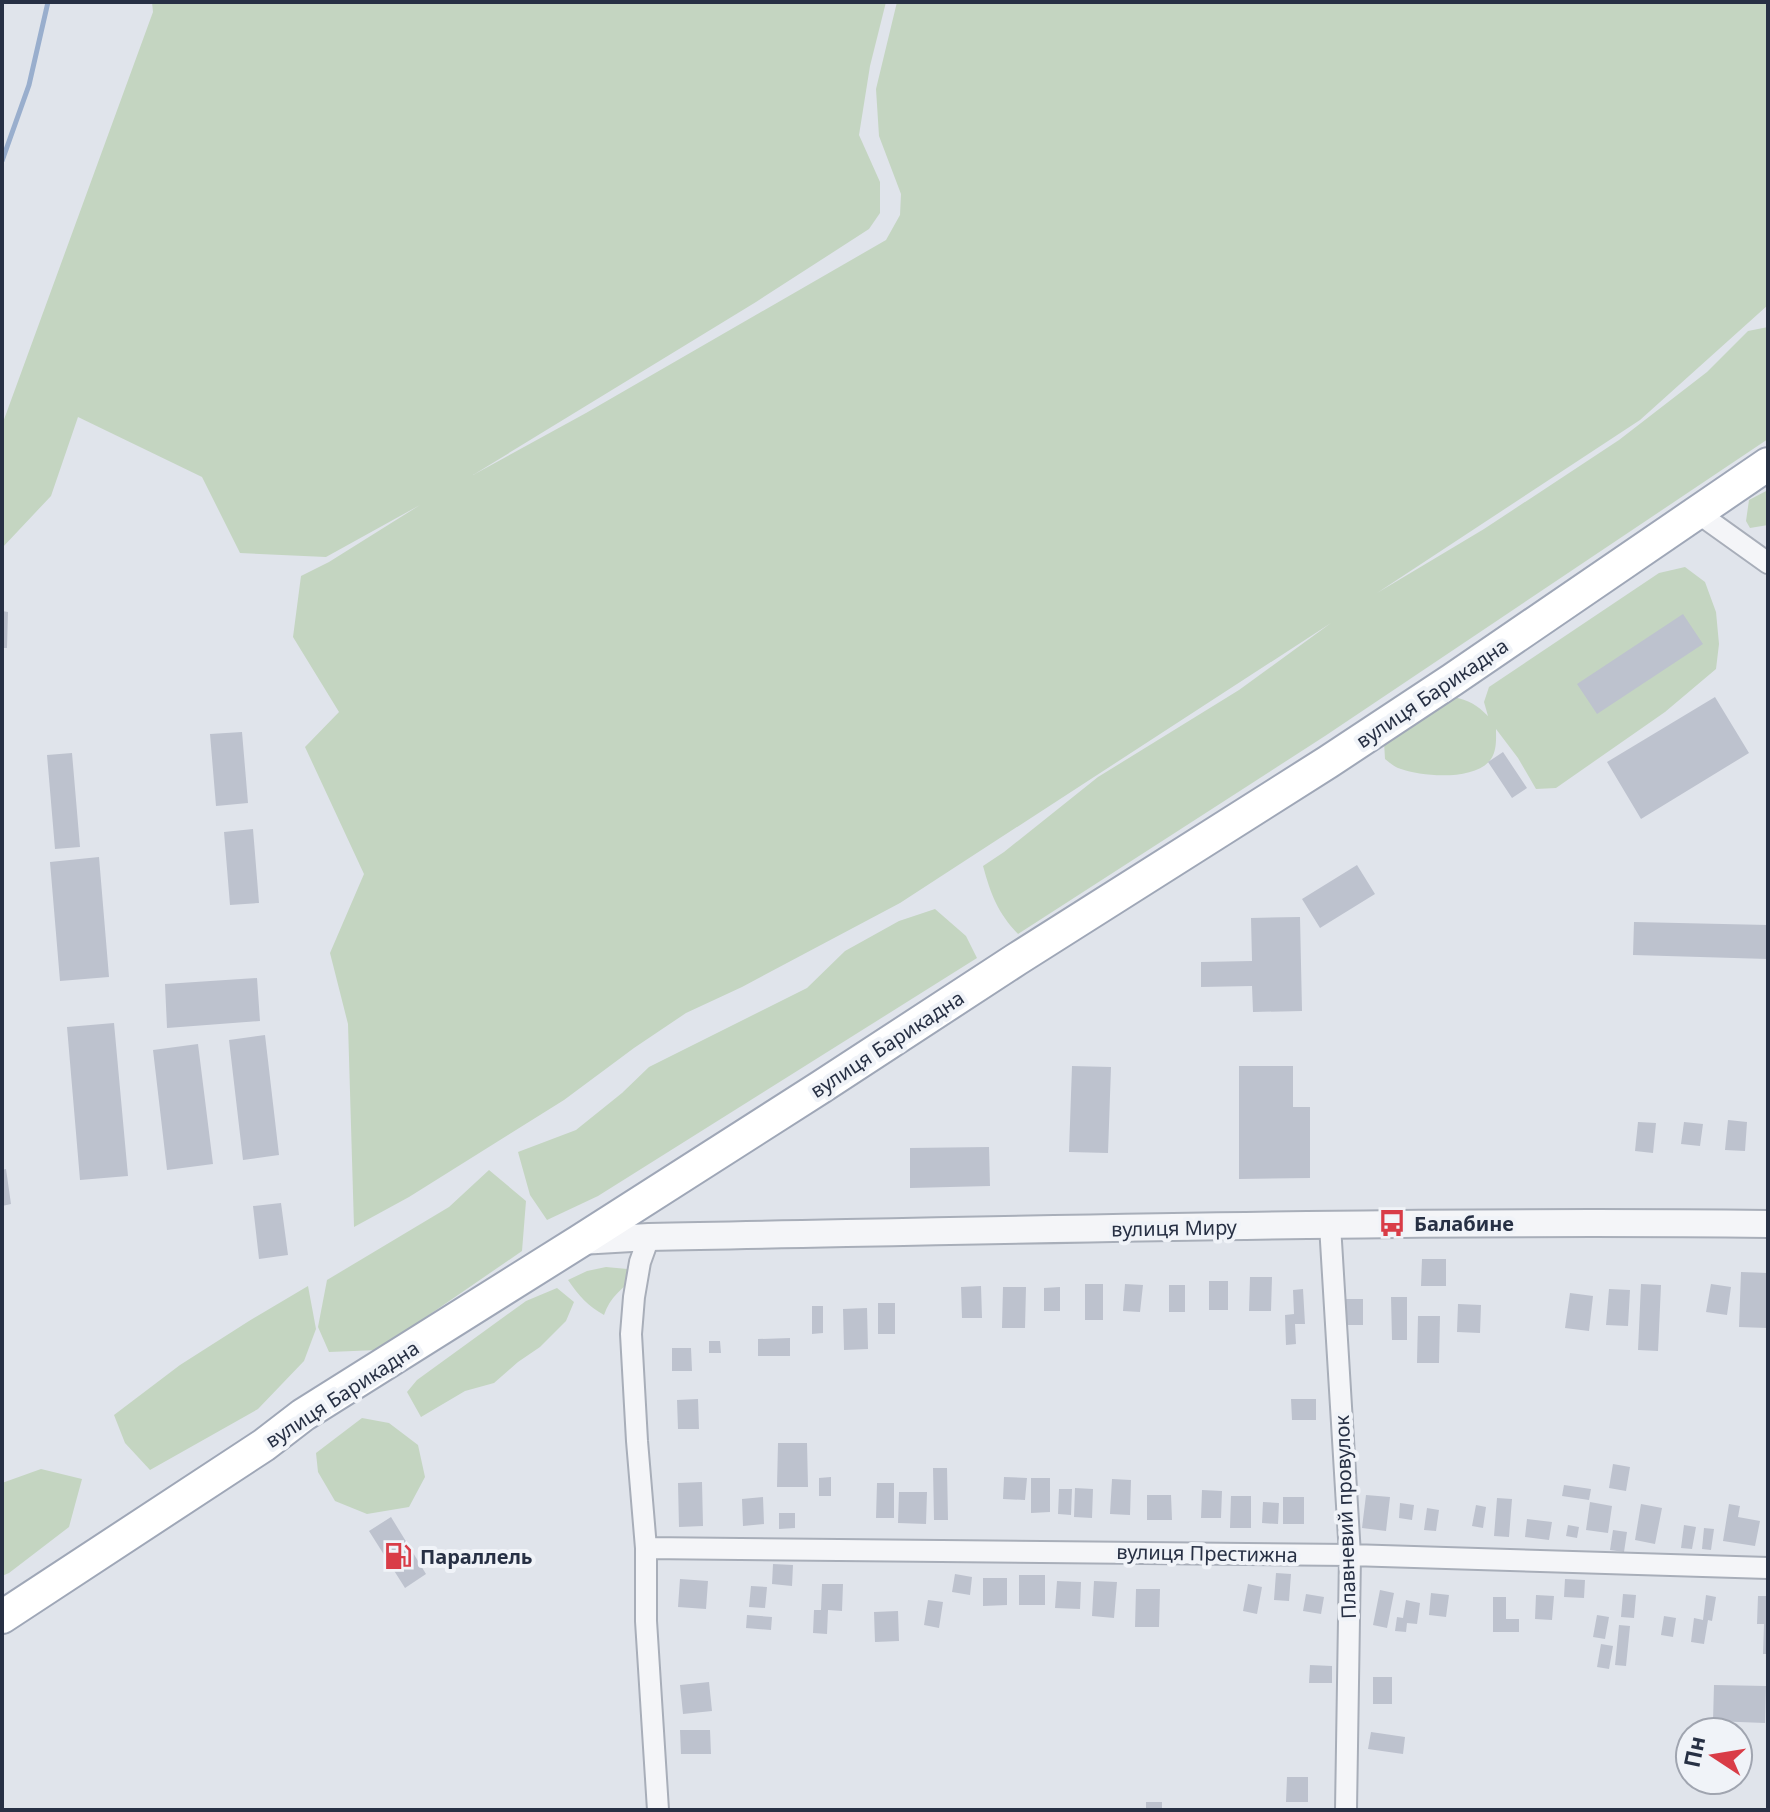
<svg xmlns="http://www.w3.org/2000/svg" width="1770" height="1812" font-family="'Noto Sans',sans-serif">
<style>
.green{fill:#c4d5c1}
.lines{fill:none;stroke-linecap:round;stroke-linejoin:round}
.stream{stroke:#99aecd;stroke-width:5}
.building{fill:#bdc2ce}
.minor-casing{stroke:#a8aeb9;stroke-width:24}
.tertiary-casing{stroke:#a8aeb9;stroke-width:30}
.primary-casing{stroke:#9fa7b7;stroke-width:36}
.minor{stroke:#f4f5f8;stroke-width:20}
.tertiary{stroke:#f4f5f8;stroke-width:26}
.primary{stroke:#fff;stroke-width:32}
.labels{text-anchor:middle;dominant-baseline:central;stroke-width:8;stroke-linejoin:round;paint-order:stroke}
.street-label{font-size:20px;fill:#273044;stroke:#f0f3f8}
.poi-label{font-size:20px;font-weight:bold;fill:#273044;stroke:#f0f3f8;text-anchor:start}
</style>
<rect width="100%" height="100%" fill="#e0e4eb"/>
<path class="green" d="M152 2H886L870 66 859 135 880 182V213L869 229 756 302 473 475 586 413 886 240 900 215 901 194 879 136 876 89 897 2H1768V305L1640 420 1377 593 1484 529 1619 440 1707 372 1748 331 1768 327V439L1325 736 1018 934C998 913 991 895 983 866L1004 852 1098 777 1239 690 1331 623 900 903 742 987 686 1013 634 1048 564 1100 409 1197 354 1227 348 1024 330 953 364 874 305 747 339 712 293 637 301 576 329 562 420 505 326 557 240 553 202 477 78 417 51 496 2 548V425L153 12Z
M1768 490V525L1750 528 1746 521 1749 500Z
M1685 567 1705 582 1716 612 1719 644 1716 669 1665 712 1556 788 1536 789 1518 758 1496 729C1496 739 1497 750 1491 759 1476 781 1423 777 1401 769 1394 767 1390 763 1385 759L1384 742 1453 697C1469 700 1477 705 1488 716L1484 702 1489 687 1659 573Z
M935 909 966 936 977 958 598 1196 547 1220 530 1195 518 1152 576 1130 622 1093 649 1067 807 988 845 951 899 921Z
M489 1170 526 1201 522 1251 378 1350 329 1352 318 1327 327 1280 449 1207Z
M606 1267 638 1270 637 1277C622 1288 610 1297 604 1315 588 1306 579 1296 568 1280L587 1271Z
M308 1286 316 1329 304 1361 258 1409 150 1470 125 1443 114 1415 180 1365 249 1321Z
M557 1288 574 1302 566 1321 540 1347 518 1362 494 1383 465 1391 421 1417 407 1392 417 1380 526 1301Z
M362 1418 389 1423 418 1445 425 1477 409 1507 367 1514 335 1501 318 1472 316 1453Z
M41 1469 82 1479 69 1527 9 1573 2 1576V1483Z"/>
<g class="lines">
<path class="stream" d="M2 161 29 85 48 2"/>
</g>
<path class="building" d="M2 611 8 612 7 648H2Z
M1683 614 1703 644 1597 714 1577 684Z
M1715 697 1749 753 1641 819 1607 762Z
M242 732 248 803 216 806 210 734Z
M1503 752 1527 788 1512 798 1488 762Z
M72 753 80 847 55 849 47 755Z
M253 829 259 903 230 905 224 832Z
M99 857 109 977 60 981 50 862Z
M1357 865 1375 894 1320 928 1302 899Z
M1300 917 1302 1011 1253 1012 1252 986 1201 987V962L1252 961 1251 918Z
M1634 922 1768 925V959L1633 955Z
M257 978 260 1021 167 1028 165 984Z
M114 1023 128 1176 80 1180 67 1027Z
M265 1035 279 1155 243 1160 229 1040Z
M198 1044 213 1164 167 1170 153 1050Z
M1072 1066 1111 1067 1108 1153 1069 1152Z
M1239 1066H1293V1107H1310V1178L1239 1179Z
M1728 1120 1747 1122 1745 1151 1725 1150Z
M1638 1122 1656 1123 1653 1153 1635 1151Z
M1684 1122 1703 1124 1700 1146 1681 1144Z
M989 1147 990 1186 910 1188V1148Z
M6 1169 11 1204 2 1206V1170Z
M281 1203 288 1255 259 1259 253 1206Z
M1422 1259H1446V1286H1421Z
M1741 1272 1768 1273 1767 1328 1739 1327Z
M1250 1277H1272L1271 1311H1249Z
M1209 1281H1228V1310H1209Z
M1085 1284H1103V1320H1085Z
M1125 1284 1143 1285 1140 1312 1123 1311Z
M1641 1284 1661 1285 1658 1351 1638 1350Z
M1711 1284 1731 1287 1727 1315 1706 1312Z
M1169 1285H1185V1312H1169Z
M981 1286 982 1318H962L961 1287Z
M1003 1287H1026L1025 1328H1002Z
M1060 1287V1311H1044V1288Z
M1303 1289 1305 1324H1295L1296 1344 1286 1345 1285 1315 1294 1314 1293 1290Z
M1609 1289 1630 1290 1628 1326 1606 1325Z
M1570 1293 1593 1296 1589 1331 1565 1328Z
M1391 1297H1407V1340H1392Z
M1346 1299H1363V1325H1346Z
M878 1303H895V1334H878Z
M1458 1304 1481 1305 1480 1333 1457 1332Z
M812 1306H823V1333L812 1334Z
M867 1308 868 1349 844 1350 843 1309Z
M1418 1316H1440L1439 1363H1417Z
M790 1338V1356H758V1339Z
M709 1341H720L721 1353H709Z
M672 1348H691L692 1371H672Z
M698 1399 699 1429H678L677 1400Z
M1291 1399H1316V1420H1292Z
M778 1443H807L808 1487H777Z
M1613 1464 1630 1467 1626 1491 1609 1488Z
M933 1468H947L948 1520H934Z
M831 1477V1496H819V1478Z
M1004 1477 1027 1478 1025 1500 1003 1499Z
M1031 1478H1050V1512L1031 1513Z
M1112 1479 1131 1480 1130 1515 1110 1514Z
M702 1482 703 1526 679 1527 678 1483Z
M877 1483H894V1518H876Z
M1564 1485 1591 1489 1589 1500 1562 1496Z
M1075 1488 1093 1489 1092 1518 1074 1517Z
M1059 1489H1072L1071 1515 1058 1514Z
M1202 1490 1222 1491 1221 1518H1201Z
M899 1492H927L926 1524 898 1523Z
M1147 1495H1171L1172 1520H1147Z
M1366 1495 1390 1497 1386 1531 1362 1528Z
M1231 1496H1251V1528H1230Z
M763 1497 764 1524 743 1526 742 1499Z
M1283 1497H1304V1524H1283Z
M1497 1498 1512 1499 1509 1537 1494 1536Z
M1263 1502 1279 1503 1278 1524 1262 1523Z
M1590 1502 1612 1506 1608 1533 1586 1530Z
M1400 1503 1414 1505 1412 1520 1399 1518Z
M1641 1504 1662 1508 1655 1544 1635 1540Z
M1729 1504 1740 1506 1738 1517 1760 1521 1755 1546 1723 1541Z
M1476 1505 1486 1507 1483 1528 1472 1526Z
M1427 1508 1439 1510 1436 1531 1424 1530Z
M779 1513H795V1528L779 1529Z
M391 1517 426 1574 405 1588 369 1531Z
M1527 1519 1552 1522 1549 1540 1525 1537Z
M1568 1525 1579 1527 1577 1538 1566 1536Z
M1684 1525 1696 1527 1692 1549 1681 1548Z
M1704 1528 1714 1529 1711 1550 1702 1549Z
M1613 1530 1627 1532 1624 1552 1610 1550Z
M773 1564 793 1565 792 1586 772 1584Z
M1276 1573 1291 1574 1289 1601 1274 1600Z
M955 1574 972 1577 970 1595 952 1592Z
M1019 1575H1045V1605H1019Z
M983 1578H1007V1605L983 1606Z
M680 1579 708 1581 706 1609 678 1607Z
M1565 1579 1585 1580 1584 1598 1564 1597Z
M1057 1581 1081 1582 1080 1609 1055 1608Z
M1094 1581 1117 1582 1114 1618 1092 1616Z
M822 1584H843L842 1611 828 1610 827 1634 813 1633 814 1610H821Z
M1248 1584 1262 1587 1257 1614 1243 1611Z
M751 1586 767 1587 765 1608 749 1607Z
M1136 1589H1160L1159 1627H1135Z
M1380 1590 1394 1593 1387 1628 1373 1625Z
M1431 1593 1449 1595 1446 1617 1429 1615Z
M1306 1594 1324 1597 1321 1614 1303 1611Z
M1623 1594 1636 1595 1634 1618 1621 1617Z
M1536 1595 1554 1596 1552 1620 1535 1619Z
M1706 1595 1716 1597 1712 1621 1708 1620 1704 1644 1691 1642 1694 1618 1703 1620Z
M1758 1596H1768V1654H1763L1764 1624H1757Z
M1493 1597H1506V1619H1519V1632H1493Z
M928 1600 943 1602 939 1628 924 1625Z
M1406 1600 1420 1603 1417 1624 1407 1623 1406 1632 1395 1631 1397 1617 1403 1618Z
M898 1611 899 1641 875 1642 874 1612Z
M747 1615 772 1617 771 1630 746 1628Z
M1597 1615 1609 1617 1605 1639 1593 1637Z
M1664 1616 1676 1618 1673 1637 1661 1635Z
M1619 1625 1630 1626 1626 1666 1615 1665Z
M1601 1644 1613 1646 1609 1669 1597 1667Z
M1310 1665 1332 1666V1683H1309Z
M1373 1677H1392V1704H1373Z
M709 1682 712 1711 683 1714 680 1685Z
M1714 1685 1766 1686 1765 1723 1713 1721Z
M680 1730H710L711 1754H681Z
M1371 1732 1405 1737 1403 1754 1368 1749Z
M1287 1777H1308V1802H1286Z
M1146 1802H1162V1810H1146Z"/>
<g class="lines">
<g class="minor-casing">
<path id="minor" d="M1698 513 1768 563
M1330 1225 1350 1555 1346 1810
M649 1237 640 1262 634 1297 631 1334 637 1441 646 1548V1621L658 1810
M646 1548 1350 1555 1768 1568"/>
</g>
<g class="tertiary-casing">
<path id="tertiary" d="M580 1241 649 1237C1022 1230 1395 1220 1768 1224"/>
</g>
<g class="primary-casing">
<path id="primary" d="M2 1617 264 1445 303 1415 580 1241 821 1087 1017 959 1328 762 1452 680 1768 464"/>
</g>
<use href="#minor" class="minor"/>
<use href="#tertiary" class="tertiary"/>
<use href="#primary" class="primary"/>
</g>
<defs>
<g id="bus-bare" transform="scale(2.16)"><path d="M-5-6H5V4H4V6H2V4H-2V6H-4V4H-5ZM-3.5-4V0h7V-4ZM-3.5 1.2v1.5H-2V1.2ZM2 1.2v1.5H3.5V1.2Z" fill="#d93c47" stroke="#f0f3f8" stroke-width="2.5" paint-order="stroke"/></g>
<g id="fuel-bare" transform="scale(2.16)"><path d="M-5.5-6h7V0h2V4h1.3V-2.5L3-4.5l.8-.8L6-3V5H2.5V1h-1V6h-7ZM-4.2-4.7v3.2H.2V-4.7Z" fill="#d93c47" stroke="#f0f3f8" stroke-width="2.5" paint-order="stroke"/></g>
</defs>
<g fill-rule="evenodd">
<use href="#bus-bare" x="1392" y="1223"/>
<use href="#fuel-bare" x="398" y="1556"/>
</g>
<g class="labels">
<g class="street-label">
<text transform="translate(1432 693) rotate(-34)">вулиця Барикадна</text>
<text transform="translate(887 1044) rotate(-33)">вулиця Барикадна</text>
<text transform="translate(1174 1228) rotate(-1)">вулиця Миру</text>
<text transform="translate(342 1394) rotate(-33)">вулиця Барикадна</text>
<text transform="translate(1345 1517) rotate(-92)">Плавневий провулок</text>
<text transform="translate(1207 1553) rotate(1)">вулиця Престижна</text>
</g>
<g class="poi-label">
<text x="1414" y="1223">Балабине</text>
<text x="420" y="1556">Параллель</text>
</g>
</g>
<rect width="1770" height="1812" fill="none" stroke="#273044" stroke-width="8"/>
<g transform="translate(1714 1756) rotate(282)"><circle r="38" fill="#f0f3f8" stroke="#a0a5b0" stroke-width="2"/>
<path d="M0-6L14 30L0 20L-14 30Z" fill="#d93c47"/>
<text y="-12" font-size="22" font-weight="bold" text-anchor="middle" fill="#273044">Пн</text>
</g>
</svg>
